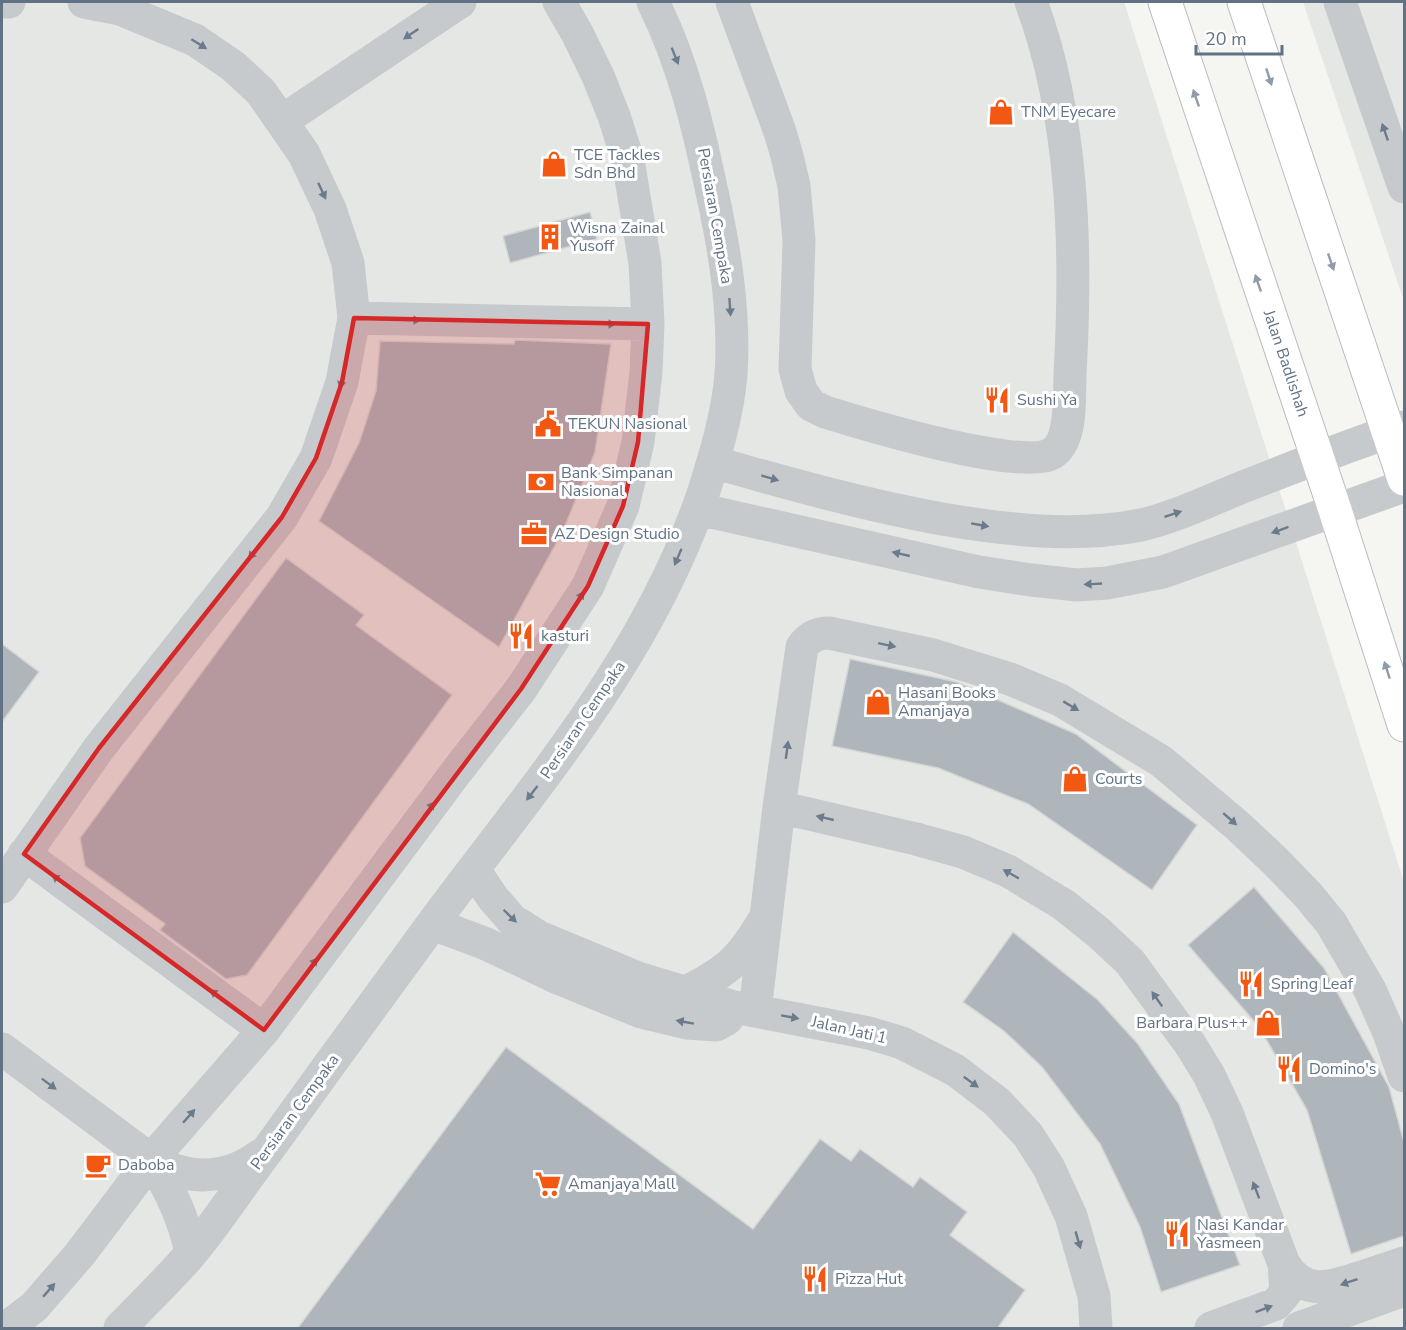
<svg xmlns="http://www.w3.org/2000/svg" width="1406" height="1330" font-family="'Nunito Sans',sans-serif">
<style>
.built{fill:#e5e7e4}
.building{fill:#aeb6bc;stroke:#d6d6d4;stroke-width:1.5}
.lines{fill:none;stroke-linecap:round;stroke-linejoin:round}
.major-casing{stroke:#b9bcc0;stroke-width:35}
.minor{stroke:#c7cacd;stroke-width:33}
.major{stroke:#fff;stroke-width:33}
.oneway{fill:#6b7b8c}
.oneway2{fill:#909caa}
.marked{fill:#d62828;fill-opacity:0.2;stroke:#d62828;stroke-width:4.5;stroke-linejoin:round}
.labels{text-anchor:middle;dominant-baseline:central;stroke-width:6;stroke-linejoin:round;paint-order:stroke}
.poi-label{font-size:16px;fill:#617285;stroke:#fff;text-anchor:start}
.street-label{font-size:16px;fill:#617285;stroke:#fff}
</style>
<rect width="100%" height="100%" fill="#f5f5f1"/>
<path class="built" d="M2 2H1124L1404 882V1328H2Z
M1303 2H1404V301Z"/>
<path class="building" d="M590 212 597 239 510 263 503 236Z
M515 340 611 344 595 452 563 531 499 647 319 521 359 443 376 391 380 341 514 344Z
M286 558 364 615 356 625 452 695 247 975 226 979 160 930 165 924 85 866 80 838Z
M2 644 39 672 2 722Z
M850 659 957 682 1076 734 1197 825 1152 890 1028 804 938 768 832 746Z
M1254 887 1324 968 1389 1087 1404 1142V1236L1351 1254 1307 1110 1259 1027 1188 945Z
M1013 932 1098 1000 1138 1044 1179 1104 1240 1265 1161 1292 1140 1227 1100 1144 1042 1067 1004 1031 963 1002Z
M506 1047 753 1229 820 1139 851 1161 860 1149 913 1187 920 1177 967 1212 950 1235 1025 1290 997 1329H297Z"/>
<g class="lines">
<g class="major-casing">
<g id="major">
<path id="s1" d="M1165 2 1335 510 1404 725"/>
<path d="M1244 2 1404 479"/>
</g>
</g>
<path class="minor" d="M2 2H9
M732 2 780 132 787 156 794 186 799 240 795 369 801 391 811 405 825 412C864 424 1019 471 1051 454 1073 442 1069 396 1070 374 1077 252 1074 117 1031 2
M1340 2 1404 187
M282 121 460 2
M354 318 648 324
M713 462C789 484 865 505 942 519 1008 530 1074 538 1141 525 1176 517 1210 500 1243 487 1296 466 1350 445 1404 427
M698 509 979 572 1031 580 1077 585 1107 583 1163 572 1404 486
M779 807 916 839 963 852 1008 871 1064 905 1099 933 1130 962 1190 1044 1209 1075 1227 1113 1284 1264C1304 1296 1329 1288 1359 1278 1374 1273 1389 1268 1404 1263
M24 854 264 1030
M474 870 493 898 512 920 539 937 638 978 734 1007 869 1033 902 1043 955 1070 997 1102 1028 1135 1049 1168 1071 1216 1094 1296 1096 1328
M2 887 99 748 282 517 316 458 342 382 354 318 348 263 330 209 304 154 261 92 233 66 195 40 120 9 84 2
M433 924 484 943 558 978 641 1012 687 1023 716 1025 727 1019 734 1007
M686 992C728 971 740 960 764 920
M755 1011 779 807 802 647C809 637 817 633 829 633L933 655 1010 679 1060 700 1161 761 1239 827 1275 861 1308 895 1331 923 1370 990 1389 1033 1404 1076
M2 1049 151 1160C187 1180 225 1181 259 1156
M151 1160C171 1190 184 1218 191 1253
M6 1328 34 1307 80 1254 151 1160 264 1030 457 771 521 689 588 586 623 506 638 442 646 372 648 324 645 263 628 160 614 116 598 76 577 33 559 2
M120 1328C143 1304 167 1281 189 1256 217 1223 241 1185 267 1151 321 1076 375 1002 430 927 532 789 647 659 703 494 715 456 728 414 731 374 735 313 725 251 712 192 698 126 683 62 653 2
M1211 1328 1276 1304 1286 1292 1284 1264
M1299 1328 1404 1290"/>
<use href="#major" class="major"/>
</g>
<defs><path id="oneway-solid" d="M-6-.8H1V-3.2L6.5 0L1 3.2V.8H-6Z" transform="scale(1.5)"/></defs>
<g class="oneway">
<use href="#oneway-solid" transform="translate(411 34) rotate(146)"/>
<use href="#oneway-solid" transform="translate(199 44) rotate(32)"/>
<use href="#oneway-solid" transform="translate(675 56) rotate(68)"/>
<use href="#oneway-solid" transform="translate(1385 132) rotate(-109)"/>
<use href="#oneway-solid" transform="translate(322 191) rotate(65)"/>
<use href="#oneway-solid" transform="translate(730 307) rotate(86)"/>
<use href="#oneway-solid" transform="translate(412 320) rotate(2)"/>
<use href="#oneway-solid" transform="translate(607 324) rotate(1)"/>
<use href="#oneway-solid" transform="translate(342 380) rotate(104)"/>
<use href="#oneway-solid" transform="translate(770 478) rotate(16)"/>
<use href="#oneway-solid" transform="translate(1173 514) rotate(-18)"/>
<use href="#oneway-solid" transform="translate(980 525) rotate(10)"/>
<use href="#oneway-solid" transform="translate(1280 530) rotate(160)"/>
<use href="#oneway-solid" transform="translate(254 552) rotate(128)"/>
<use href="#oneway-solid" transform="translate(901 554) rotate(-167)"/>
<use href="#oneway-solid" transform="translate(678 557) rotate(113)"/>
<use href="#oneway-solid" transform="translate(1093 584) rotate(177)"/>
<use href="#oneway-solid" transform="translate(579 599) rotate(-57)"/>
<use href="#oneway-solid" transform="translate(887 645) rotate(12)"/>
<use href="#oneway-solid" transform="translate(1071 706) rotate(31)"/>
<use href="#oneway-solid" transform="translate(787 750) rotate(-82)"/>
<use href="#oneway-solid" transform="translate(532 793) rotate(128)"/>
<use href="#oneway-solid" transform="translate(429 809) rotate(-53)"/>
<use href="#oneway-solid" transform="translate(825 818) rotate(-167)"/>
<use href="#oneway-solid" transform="translate(1230 819) rotate(41)"/>
<use href="#oneway-solid" transform="translate(1011 874) rotate(-151)"/>
<use href="#oneway-solid" transform="translate(59 880) rotate(-144)"/>
<use href="#oneway-solid" transform="translate(510 916) rotate(44)"/>
<use href="#oneway-solid" transform="translate(312 965) rotate(-53)"/>
<use href="#oneway-solid" transform="translate(217 995) rotate(-144)"/>
<use href="#oneway-solid" transform="translate(1157 999) rotate(-125)"/>
<use href="#oneway-solid" transform="translate(790 1017) rotate(10)"/>
<use href="#oneway-solid" transform="translate(685 1022) rotate(-170)"/>
<use href="#oneway-solid" transform="translate(971 1082) rotate(36)"/>
<use href="#oneway-solid" transform="translate(49 1084) rotate(37)"/>
<use href="#oneway-solid" transform="translate(189 1116) rotate(-49)"/>
<use href="#oneway-solid" transform="translate(1256 1190) rotate(-111)"/>
<use href="#oneway-solid" transform="translate(1078 1240) rotate(74)"/>
<use href="#oneway-solid" transform="translate(1349 1282) rotate(161)"/>
<use href="#oneway-solid" transform="translate(49 1290) rotate(-49)"/>
<use href="#oneway-solid" transform="translate(1264 1309) rotate(-21)"/>
</g>
<g class="oneway2">
<use href="#oneway-solid" transform="translate(1269 77) rotate(72)"/>
<use href="#oneway-solid" transform="translate(1196 98) rotate(-109)"/>
<use href="#oneway-solid" transform="translate(1331 262) rotate(71)"/>
<use href="#oneway-solid" transform="translate(1258 283) rotate(-109)"/>
<use href="#oneway-solid" transform="translate(1387 670) rotate(-108)"/>
</g>
<path class="marked" d="M354 318 648 324 638 442 623 506 588 586 521 689 264 1030 24 854 99 748 282 517 316 458 342 382Z"/>
<defs>
<g id="shop-bare" transform="scale(2.07)"><path d="M-5-2.5h2.3a2.7 3.5 0 0 1 5.4 0H5L5.5 6h-11ZM-1.5-2.5h3a1.5 2.3 0 0 0-3 0Z" fill="#f35813" stroke="#fff" stroke-width="2.5" paint-order="stroke"/></g>
<g id="building-bare" transform="scale(2.07)"><path d="M-4-6H4V6H1V3H-1V6H-4ZM-2.5-4.3h1.7v1.8h-1.7ZM.8-4.3h1.7v1.8H.8ZM-2.5-1h1.7V.8h-1.7ZM.8-1h1.7V.8H.8Z" fill="#f35813" stroke="#fff" stroke-width="2.5" paint-order="stroke"/></g>
<g id="restaurant-bare" transform="scale(2.07)"><path d="M-5-6h1v4h1v-4h1v4h1v-4h1v5L-1.5 .5V6h-2V.5L-5-1ZM5-6V6H3V1.5H1.5Q1.5-4 5-6Z" fill="#f35813" stroke="#fff" stroke-width="2.5" paint-order="stroke"/></g>
<g id="civic-bare" transform="scale(2.07)"><path d="M-.6-6.5H3V-4.5H.6V-3L4-1V1h2V6H-6V1h2V-1L-.6-3ZM-1.2 2.5V6h2.4V2.5Z" fill="#f35813" stroke="#fff" stroke-width="2.5" paint-order="stroke"/></g>
<g id="bank-bare" transform="scale(2.07)"><path d="M-6-4H6V4H-6ZM0-2.3a2.3 2.3 0 1 0 0 4.6a2.3 2.3 0 1 0 0-4.6Z" fill="#f35813" stroke="#fff" stroke-width="2.5" paint-order="stroke"/></g>
<g id="office-bare" transform="scale(2.07)"><path d="M-6-3h4V-5.5h4V-3h4V5H-6ZM-1-4.5V-3h2v-1.5ZM-6 0V1H6V0Z" fill="#f35813" stroke="#fff" stroke-width="2.5" paint-order="stroke"/></g>
<g id="cafe-bare" transform="scale(2.07)"><path d="M-5.5-4.5H6V0H3Q3 3.5 0 3.5H-2.5Q-5.5 3.5-5.5 0ZM3-3.2v2h1.7v-2ZM-6 4.5H4V6H-6Z" fill="#f35813" stroke="#fff" stroke-width="2.5" paint-order="stroke"/></g>
<g id="supermarket-bare" transform="scale(2.07)"><path d="M-6-5.5h2.5l.6 2H6L4.5 2H-2.5L-4.4-4H-6ZM-1.5 3.2a1.3 1.3 0 1 0 .1 0ZM3 3.2a1.3 1.3 0 1 0 .1 0Z" fill="#f35813" stroke="#fff" stroke-width="2.5" paint-order="stroke"/></g>
</defs>
<g fill-rule="evenodd">
<use href="#shop-bare" x="1001" y="112"/>
<use href="#shop-bare" x="554" y="164"/>
<use href="#building-bare" x="550" y="237"/>
<use href="#restaurant-bare" x="997" y="400"/>
<use href="#civic-bare" x="548" y="424"/>
<use href="#bank-bare" x="541" y="482"/>
<use href="#office-bare" x="534" y="534"/>
<use href="#restaurant-bare" x="521" y="636"/>
<use href="#shop-bare" x="878" y="702"/>
<use href="#shop-bare" x="1075" y="779"/>
<use href="#restaurant-bare" x="1251" y="984"/>
<use href="#shop-bare" x="1268" y="1023"/>
<use href="#restaurant-bare" x="1289" y="1069"/>
<use href="#cafe-bare" x="98" y="1165"/>
<use href="#supermarket-bare" x="548" y="1184"/>
<use href="#restaurant-bare" x="1177" y="1234"/>
<use href="#restaurant-bare" x="815" y="1279"/>
</g>
<g class="labels">
<g class="poi-label">
<text x="1021" y="112">TNM Eyecare</text>
<text x="574" y="155">TCE Tackles<tspan x="574" dy="18">Sdn Bhd</tspan></text>
<text x="570" y="228">Wisna Zainal<tspan x="570" dy="18">Yusoff</tspan></text>
<text x="1017" y="400">Sushi Ya</text>
<text x="568" y="424">TEKUN Nasional</text>
<text x="561" y="473">Bank Simpanan<tspan x="561" dy="18">Nasional</tspan></text>
<text x="554" y="534">AZ Design Studio</text>
<text x="541" y="636">kasturi</text>
<text x="898" y="693">Hasani Books<tspan x="898" dy="18">Amanjaya</tspan></text>
<text x="1095" y="779">Courts</text>
<text x="1271" y="984">Spring Leaf</text>
<text x="1248" y="1023" text-anchor="end">Barbara Plus++</text>
<text x="1309" y="1069">Domino's</text>
<text x="118" y="1165">Daboba</text>
<text x="568" y="1184">Amanjaya Mall</text>
<text x="1197" y="1225">Nasi Kandar<tspan x="1197" dy="18">Yasmeen</tspan></text>
<text x="835" y="1279">Pizza Hut</text>
</g>
<g class="street-label">
<text transform="translate(715 216) rotate(80)">Persiaran Cempaka</text>
<text stroke="none"><textPath href="#s1" startOffset="381">Jalan Badlishah</textPath></text>
<text transform="translate(583 720) rotate(-56)">Persiaran Cempaka</text>
<text transform="translate(849 1030) rotate(13)">Jalan Jati 1</text>
<text transform="translate(295 1112) rotate(-54)">Persiaran Cempaka</text>
</g>
</g>
<rect width="1406" height="1330" fill="none" stroke="#617285" stroke-width="6"/>
<path d="M1196 45v9h86v-9" fill="none" stroke="#617285" stroke-width="3"/>
<text x="1205" y="45" font-size="18" fill="#617285" stroke="#ffffff" stroke-width="4.5" paint-order="stroke">20 m</text>
</svg>
